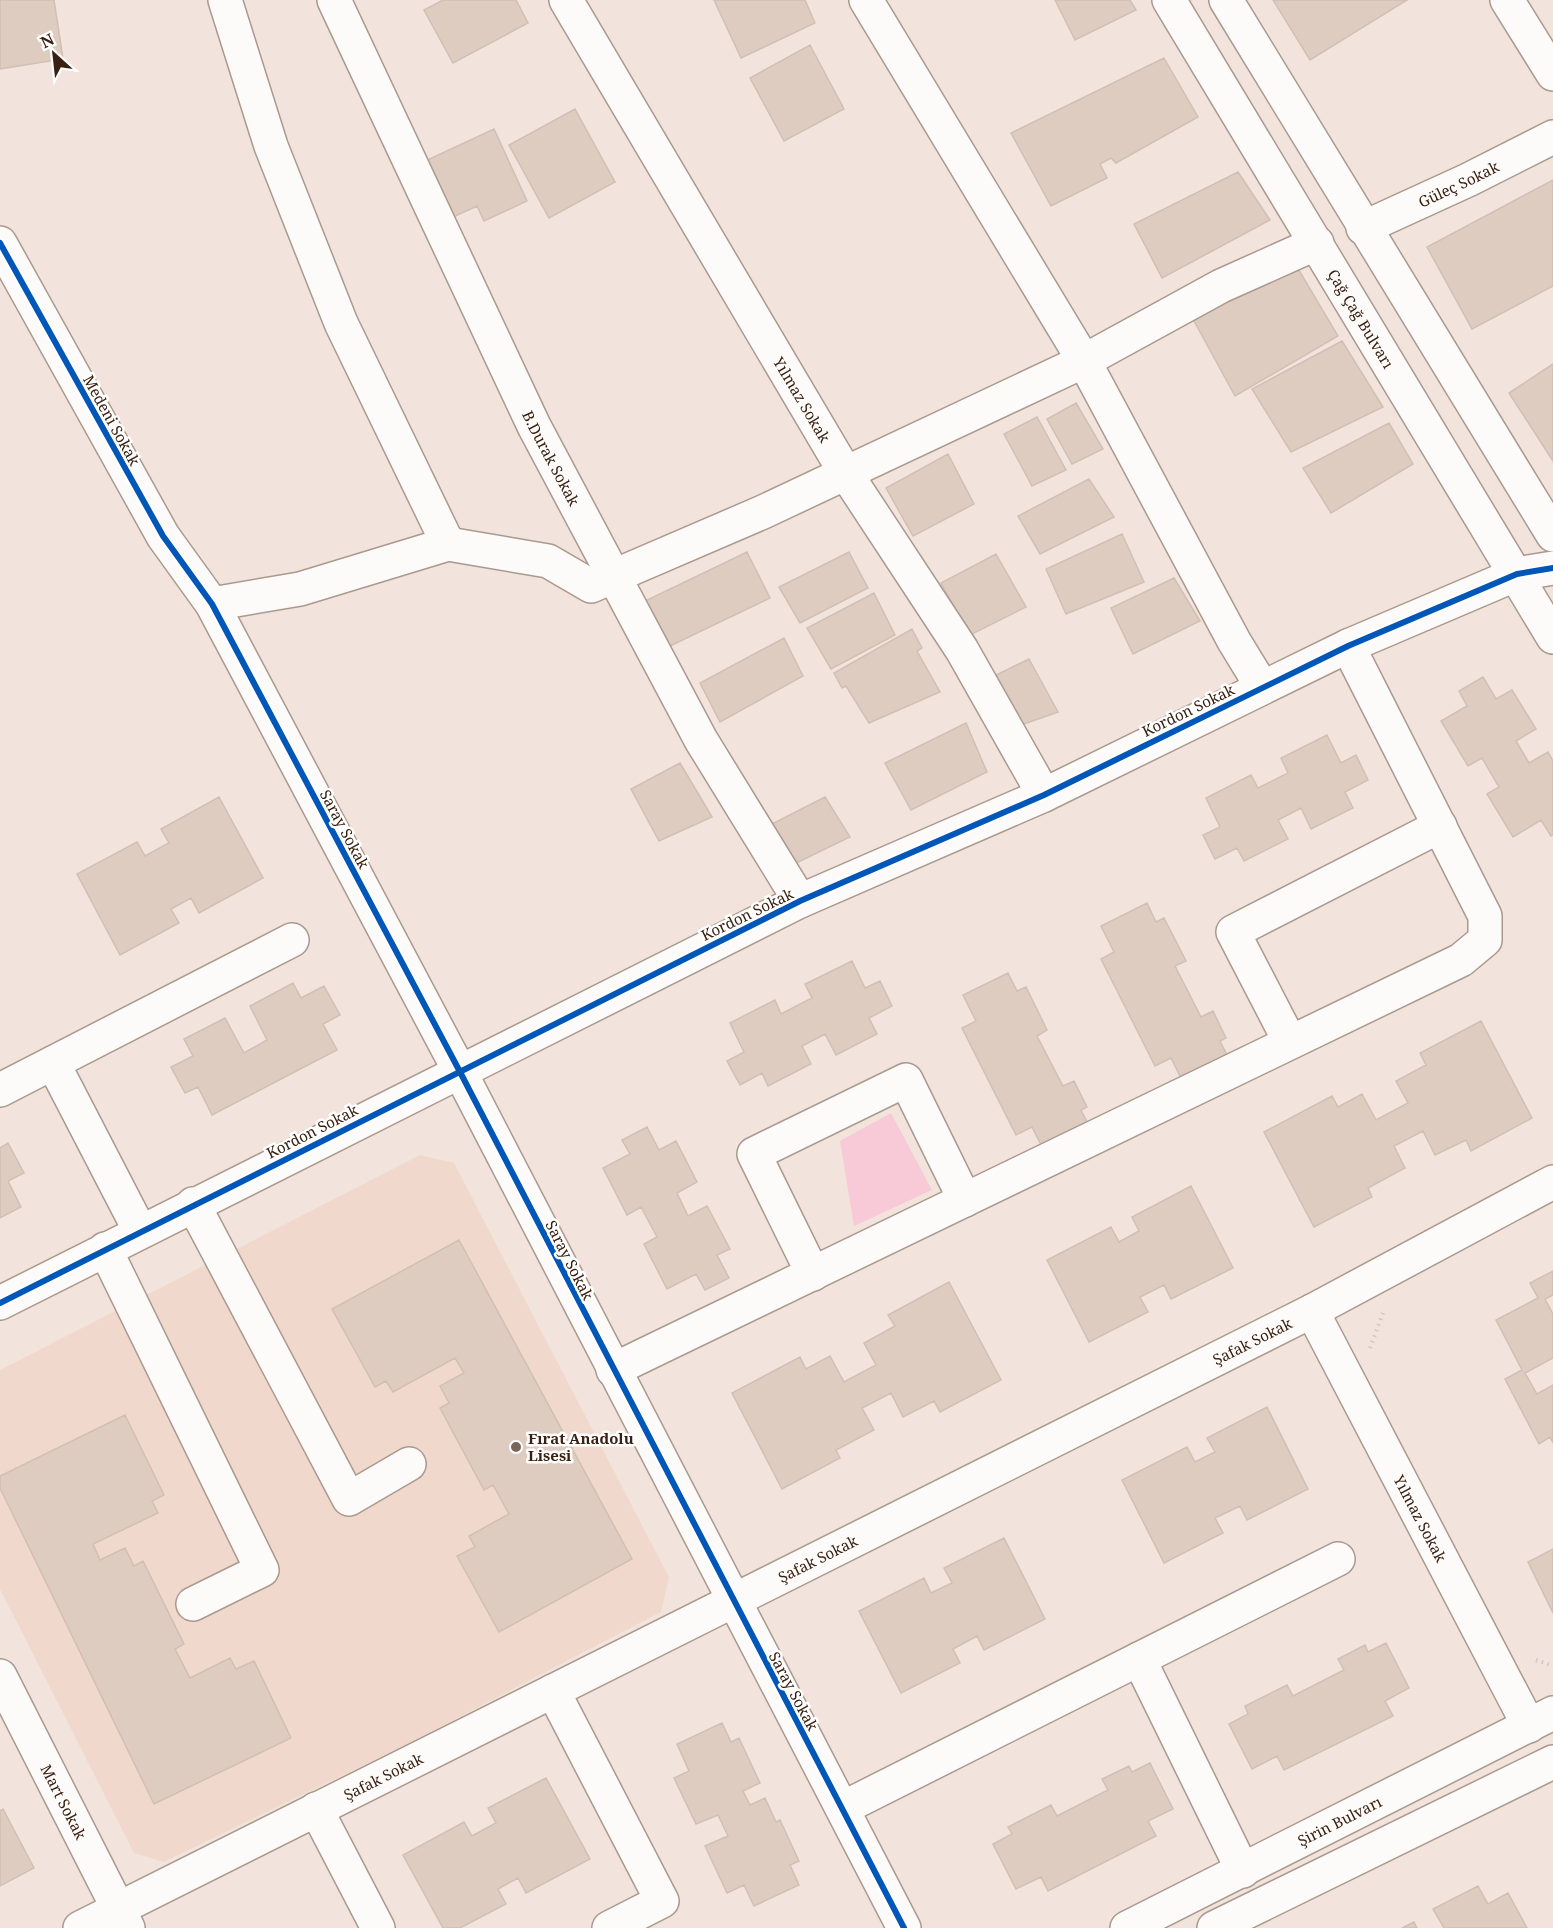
<svg xmlns="http://www.w3.org/2000/svg" width="1553" height="1928" font-family="'Noto Serif',serif">
<style>
.built{fill:#f0d9cc}
.green{fill:#f8cad7}
.building{fill:#dfccc1;stroke:#d1bfb4;stroke-width:1.5}
.lines{fill:none;stroke-linecap:round;stroke-linejoin:round}
.minor-casing{stroke:#aa998e;stroke-width:36}
.major-casing{stroke:#aa998e;stroke-width:36}
.path{stroke:#cfc7c3;stroke-width:4;stroke-dasharray:1.5 4.5;stroke-linecap:butt}
.minor{stroke:#fdfbfa;stroke-width:33}
.major{stroke:#fdfbfa;stroke-width:33}
.cycleway-casing{stroke:#fff;stroke-width:10}
.cycleway{stroke:#0057b8;stroke-width:6}
.poi-dot{fill:#7a6558;stroke:#fff;stroke-width:2}
.labels{text-anchor:middle;dominant-baseline:central;stroke-width:5;stroke-linejoin:round;paint-order:stroke}
.street-label{font-size:15px;fill:#392011;stroke:#fff}
.poi-label{font-size:15px;font-weight:bold;fill:#392011;stroke:#fff;text-anchor:start}
</style>
<rect width="100%" height="100%" fill="#f2e4dc"/>
<path class="built" d="M420 1155 454 1163 669 1577 661 1612 413 1741 164 1862 134 1853 0 1589V1370Z"/>
<path class="green" d="M891 1113 932 1190 854 1226 840 1141Z"/>
<path class="building" d="M0 0H54L63 59 0 69Z
M443 0H516L528 23 453 63 424 10Z
M714 0H805L815 23 741 58Z
M1055 0H1130L1136 10 1075 40Z
M1273 0H1407L1310 60Z
M810 45 844 109 784 141 750 78Z
M1164 58 1198 117 1116 163 1111 158 1100 164 1107 178 1051 206 1011 133Z
M575 109 615 182 549 218 509 145Z
M494 129 527 201 484 221 477 206 451 218 425 161Z
M1238 172 1270 220 1162 278 1134 224Z
M1553 180V286L1472 329 1427 247Z
M1294 262 1338 336 1235 396 1193 319Z
M1342 341 1383 407 1291 452 1252 389Z
M1553 364V461L1509 393Z
M1076 403 1103 449 1072 464 1047 419Z
M1037 417 1066 470 1032 486 1004 434Z
M1389 423 1413 464 1331 513 1303 468Z
M948 454 974 504 913 536 886 488Z
M1089 479 1114 517 1040 554 1018 516Z
M1122 534 1144 582 1066 614 1046 569Z
M747 552 770 598 668 647 645 601Z
M849 552 868 588 800 623 779 587Z
M996 554 1026 607 970 635 941 583Z
M1174 578 1200 621 1133 654 1111 608Z
M874 593 895 635 831 669 807 628Z
M912 629 922 648 917 651 940 692 869 723 846 686 842 688 834 673Z
M784 638 803 676 720 722 700 683Z
M1029 659 1058 712 1018 726 992 677Z
M1483 677 1496 699 1512 690 1536 729 1516 741 1529 763 1548 752 1553 761V835L1551 836 1541 820 1513 837 1487 794 1499 787 1482 758 1468 766 1441 721 1467 706 1459 691Z
M966 723 987 772 911 810 885 763Z
M1327 735 1341 763 1356 755 1368 780 1345 792 1353 808 1311 829 1301 808 1278 820 1288 839 1244 861 1237 848 1215 859 1203 835 1220 827 1206 798 1251 775 1258 788 1288 773 1281 758Z
M680 763 712 817 659 841 631 789Z
M219 797 263 878 199 913 191 898 171 909 179 923 120 955 77 874 137 842 145 856 169 843 161 829Z
M825 797 850 837 786 868 762 829Z
M1147 903 1156 922 1164 918 1186 961 1175 966 1201 1017 1213 1011 1226 1038 1220 1041 1229 1059 1183 1082 1171 1058 1155 1066 1101 959 1114 952 1101 926Z
M852 961 865 988 880 981 892 1006 869 1018 877 1034 836 1055 825 1034 802 1046 811 1064 768 1086 762 1073 740 1085 727 1061 744 1052 730 1023 775 1000 781 1014 812 998 805 984Z
M1008 973 1017 991 1026 987 1047 1030 1037 1036 1063 1086 1074 1081 1087 1107 1081 1110 1090 1128 1044 1151 1032 1127 1016 1135 962 1028 976 1021 963 995Z
M293 983 301 998 324 986 340 1015 323 1024 337 1050 212 1115 198 1087 185 1093 171 1067 193 1056 184 1039 225 1018 244 1053 267 1040 250 1006Z
M1481 1021 1532 1118 1471 1151 1466 1140 1435 1155 1423 1131 1394 1146 1405 1168 1368 1188 1372 1197 1314 1227 1264 1132 1332 1096 1338 1107 1362 1094 1376 1120 1408 1103 1396 1081 1426 1065 1420 1053Z
M647 1127 659 1150 676 1141 697 1182 677 1193 688 1216 707 1206 730 1249 717 1255 729 1278 705 1290 696 1274 667 1289 644 1244 657 1237 641 1207 627 1215 603 1168 630 1154 622 1140Z
M8 1143 24 1173 8 1181 21 1207 0 1218V1148Z
M1191 1186 1233 1268 1171 1299 1164 1285 1140 1297 1148 1312 1089 1342 1047 1260 1111 1227 1119 1242 1139 1231 1132 1217Z
M459 1240 632 1559 499 1632 457 1556 475 1547 469 1536 509 1514 493 1485 484 1490 440 1408 449 1403 440 1386 464 1373 455 1358 393 1392 386 1381 375 1387 332 1309Z
M1553 1271V1295L1545 1299 1553 1314V1358L1525 1373 1537 1394 1553 1385V1443L1550 1437 1539 1444 1505 1379 1522 1370 1496 1320 1538 1298 1530 1283Z
M949 1282 1001 1380 940 1412 934 1401 903 1417 891 1393 862 1408 874 1430 836 1450 840 1458 782 1489 732 1393 800 1357 806 1369 830 1356 844 1382 876 1365 864 1343 895 1326 888 1315Z
M1267 1407 1308 1489 1247 1520 1240 1506 1215 1518 1223 1533 1164 1563 1122 1480 1187 1447 1195 1462 1215 1452 1207 1438Z
M125 1415 164 1495 152 1501 158 1513 93 1544 100 1560 125 1548 134 1566 143 1561 184 1644 175 1649 190 1678 230 1658 236 1669 254 1661 291 1738 154 1804 0 1488V1476Z
M1004 1538 1045 1619 984 1650 977 1636 953 1649 960 1663 901 1693 859 1611 924 1578 931 1593 952 1583 944 1568Z
M1553 1549V1613L1528 1562Z
M1386 1643 1409 1688 1385 1701 1393 1716 1284 1770 1277 1756 1252 1769 1229 1724 1248 1714 1245 1706 1287 1685 1293 1696 1344 1670 1338 1659 1365 1645 1368 1652Z
M722 1723 731 1742 739 1738 760 1783 743 1791 750 1805 765 1798 776 1822 780 1820 799 1861 790 1865 799 1885 754 1906 744 1885 727 1893 705 1846 728 1836 718 1815 696 1824 674 1778 689 1771 677 1744Z
M1150 1763 1173 1809 1148 1821 1156 1836 1048 1891 1041 1877 1016 1889 993 1844 1012 1834 1008 1827 1051 1805 1057 1816 1108 1790 1102 1779 1129 1766 1132 1772Z
M546 1778 590 1859 526 1893 518 1878 498 1889 506 1904 460 1928H443L403 1855 464 1822 472 1836 496 1823 488 1808Z
M3 1809 34 1868 0 1886V1811Z
M1478 1886 1488 1904 1508 1893 1527 1928H1444L1433 1909Z
M1414 1922 1417 1928H1402Z"/>
<g class="lines">
<g class="minor-casing">
<g id="minor">
<path d="M225 0 271 146 341 323 448 544"/>
<path id="s1" d="M334 0 534 426 701 740 800 901"/>
<path id="s2" d="M566 0 845 472 962 650 1044 795"/>
<path d="M866 0 1084 361 1234 641 1262 687"/>
<path d="M1507 0 1553 74"/>
<path id="s3" d="M1363 228 1468 180 1553 137"/>
<path d="M0 243 163 536 212 604 459 1070 904 1928"/>
<path d="M212 604 300 589 448 544 548 561 591 586 763 512 1084 361 1221 286 1317 243"/>
<path d="M1290 1042 1233 932 1440 826"/>
<path d="M53 1063 140 1231"/>
<path d="M0 1090 292 940"/>
<path d="M193 1204 349 1499 409 1464"/>
<path d="M105 1249 262 1570 193 1604"/>
<path d="M813 1274 754 1154 906 1080 965 1200"/>
<path d="M0 1303 800 901 1044 795 1348 646 1517 574 1553 568"/>
<path id="s4" d="M1312 1311 1529 1726"/>
<path d="M613 1370 1461 960 1485 940V916L1348 646"/>
<path d="M1139 1659 1243 1871"/>
<path id="s5" d="M0 1676 128 1928"/>
<path d="M553 1691 662 1901 609 1928"/>
<path d="M843 1808 1338 1559"/>
<path d="M316 1809 378 1928"/>
<path id="s6" d="M80 1928 1312 1311 1553 1182"/>
</g>
</g>
<g class="major-casing">
<g id="major">
<path id="s7" d="M1169 0 1553 637"/>
<path d="M1226 0 1553 535"/>
<path id="s8" d="M1127 1928 1553 1713"/>
<path d="M1214 1928 1553 1762"/>
</g>
</g>
<path class="path" d="M1370 1348 1383 1313
M1536 1660 1553 1666"/>
<use href="#minor" class="minor"/>
<use href="#major" class="major"/>
<g class="cycleway-casing">
<path id="cycleway" d="M0 243 163 536 212 604 459 1070 904 1928
M0 1303 800 901 1044 795 1348 646 1517 574 1553 568"/>
</g>
<use href="#cycleway" class="cycleway"/>
</g>
<circle class="poi-dot" cx="516" cy="1447" r="6"/>
<g class="labels">
<g class="street-label">
<text stroke="none"><textPath href="#s3" startOffset="105">Güleç Sokak</textPath></text>
<text stroke="none"><textPath href="#s7" startOffset="372">Çağ Çağ Bulvarı</textPath></text>
<text stroke="none"><textPath href="#s2" startOffset="464">Yılmaz Sokak</textPath></text>
<text transform="translate(112 420) rotate(61)">Medeni Sokak</text>
<text stroke="none"><textPath href="#s1" startOffset="507">B.Durak Sokak</textPath></text>
<text transform="translate(1188 710) rotate(-26)">Kordon Sokak</text>
<text transform="translate(345 829) rotate(62)">Saray Sokak</text>
<text transform="translate(747 914) rotate(-26)">Kordon Sokak</text>
<text transform="translate(312 1131) rotate(-27)">Kordon Sokak</text>
<text transform="translate(570 1260) rotate(63)">Saray Sokak</text>
<text stroke="none"><textPath href="#s6" startOffset="1311">Şafak Sokak</textPath></text>
<text stroke="none"><textPath href="#s4" startOffset="234">Yılmaz Sokak</textPath></text>
<text stroke="none"><textPath href="#s6" startOffset="825">Şafak Sokak</textPath></text>
<text transform="translate(794 1691) rotate(62)">Saray Sokak</text>
<text stroke="none"><textPath href="#s6" startOffset="339">Şafak Sokak</textPath></text>
<text stroke="none"><textPath href="#s5" startOffset="141">Mart Sokak</textPath></text>
<text stroke="none"><textPath href="#s8" startOffset="238">Şirin Bulvarı</textPath></text>
</g>
<g class="poi-label">
<text x="528" y="1438">Fırat Anadolu<tspan x="528" dy="17">Lisesi</tspan></text>
</g>
</g>
<g transform="translate(54 54) rotate(333)" stroke="#ffffff" stroke-width="4.5" paint-order="stroke">
<path d="M0-4.5L10 22L0 15L-10 22Z" fill="#392011"/>
<text y="-9" font-size="16" font-weight="bold" text-anchor="middle" fill="#392011">N</text>
</g>
</svg>
